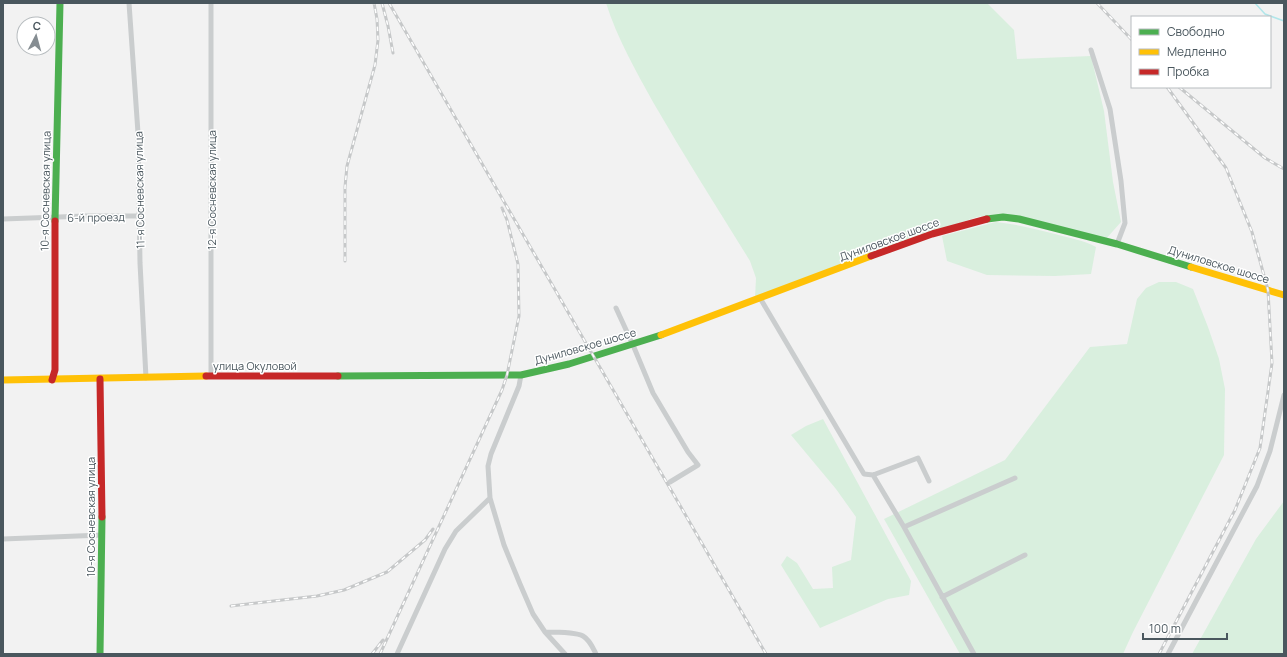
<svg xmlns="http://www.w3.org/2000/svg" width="1287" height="657" font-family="Manrope,sans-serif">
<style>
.green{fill:#d9efde}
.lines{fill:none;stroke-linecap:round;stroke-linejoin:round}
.stream{stroke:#b0e6ea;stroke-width:1.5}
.street{stroke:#cacdce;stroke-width:5}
.fast{stroke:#4caf50;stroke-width:7}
.slow{stroke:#ffc107;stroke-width:7}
.jam{stroke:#c62828;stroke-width:7}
.rail-casing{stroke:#c6c8c9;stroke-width:3}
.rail{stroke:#fff;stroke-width:1.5;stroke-dasharray:4.5;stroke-linecap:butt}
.labels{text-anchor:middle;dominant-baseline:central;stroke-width:3;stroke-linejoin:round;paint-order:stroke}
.street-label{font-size:11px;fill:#4a575e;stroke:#fff}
</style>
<rect width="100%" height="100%" fill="#f2f2f2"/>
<path class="green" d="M606 3H987L1014 30 1017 59 1091 56 1104 111 1113 182 1121 222 1105 240 991 215 977 217 843 263 755 298 756 278 750 261C718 209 684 156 653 102 636 71 617 38 606 3Z
M996 222C1016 224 1035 229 1055 234 1069 238 1083 240 1096 247L1091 274 1055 276 987 275 947 261 942 236Z
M1159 282H1176L1193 289 1208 327 1219 359 1225 389 1224 455 1133 632 1123 654H960L884 519 1005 460 1090 347 1127 344 1137 299 1146 288Z
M823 419 911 581 909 595 888 599 820 628 781 565 787 556 797 563 813 589 833 588 832 567 851 560 856 517 836 489 791 435 806 426Z
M1284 501V654H1192L1256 539Z"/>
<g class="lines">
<path class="stream" d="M1255 3 1265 14 1284 21"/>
<path class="street" d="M129 3 138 133 140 263 146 378
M211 3V376
M1091 50 1110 109 1121 181 1125 223 1117 244
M3 219 86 216H140
M760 298 864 474 873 475 918 458 929 481
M616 308 633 345 653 393 688 452 698 465 670 482
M873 475 904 527 1015 478
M490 498 504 545 520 584 533 614 545 632C554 632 576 632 583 636 590 640 593 648 596 654
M904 527 974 654
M3 539 102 535
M942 597 1025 555
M545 632 565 654
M397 654 445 549 456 531 490 498 488 466 491 454 519 386 521 375
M1168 654 1257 486 1270 451 1284 395"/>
<path class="fast" d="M987 219 1003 217 1019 219 1117 244 1191 267
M55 221 60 3
M338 376 521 375 569 364 661 335
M100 654 102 517"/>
<path class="slow" d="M1191 267 1284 295
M661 335 871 256
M3 380 206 376"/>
<path class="jam" d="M871 256 932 234 987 219
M206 376H338
M100 379 102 517
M52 380 55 370V221"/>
<g class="rail-casing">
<path id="rail" d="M382 3 388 26 393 53
M389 3 766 654
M1097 3 1132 40
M1179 87 1265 158 1284 169
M345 261V187L347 166 375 65 378 40 377 19 374 3
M231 606 317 596 344 590 387 572 425 540 433 529
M372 654 383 640
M380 654 502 390 507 375 519 316 518 264 507 220 502 208
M1159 654 1235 510 1260 448 1272 363 1268 290 1252 232 1226 168 1167 87"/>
</g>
<use href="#rail" class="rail"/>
</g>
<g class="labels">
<g class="street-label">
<text transform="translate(139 190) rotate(-91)">11-я Сосневская улица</text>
<text transform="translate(211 190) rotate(-90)">12-я Сосневская улица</text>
<text transform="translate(45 191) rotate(-89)">10-я Сосневская улица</text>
<text transform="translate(96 217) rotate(-1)">6-й проезд</text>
<text transform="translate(889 239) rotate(-20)">Дуниловское шоссе</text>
<text transform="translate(1219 264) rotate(17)">Дуниловское шоссе</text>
<text transform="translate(585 346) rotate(-16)">Дуниловское шоссе</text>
<text x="255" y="365">улица Окуловой</text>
<text transform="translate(90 517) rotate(-90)">10-я Сосневская улица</text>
</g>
</g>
<rect width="1287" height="657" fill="none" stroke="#4a575e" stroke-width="8"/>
<rect x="1131" y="16" width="140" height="72" fill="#ffffff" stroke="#b7bcbf"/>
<rect x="1139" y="29" width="20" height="6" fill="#4caf50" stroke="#b7bcbf"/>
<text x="1167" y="36" font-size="12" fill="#4a575e">Свободно</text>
<rect x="1139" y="49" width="20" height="6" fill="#ffc107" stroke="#b7bcbf"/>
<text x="1167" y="56" font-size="12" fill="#4a575e">Медленно</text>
<rect x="1139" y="69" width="20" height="6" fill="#c62828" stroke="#b7bcbf"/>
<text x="1167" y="76" font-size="12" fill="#4a575e">Пробка</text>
<g transform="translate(36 36) rotate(6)"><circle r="19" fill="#ffffff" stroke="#b7bcbf"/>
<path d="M0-3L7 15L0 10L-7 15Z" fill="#858d92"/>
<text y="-6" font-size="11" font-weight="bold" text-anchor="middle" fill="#4a575e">С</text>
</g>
<path d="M1143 633v6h84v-6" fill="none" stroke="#4a575e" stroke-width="2"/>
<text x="1149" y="633" font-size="12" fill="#4a575e" stroke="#ffffff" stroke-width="3" paint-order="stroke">100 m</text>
</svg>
